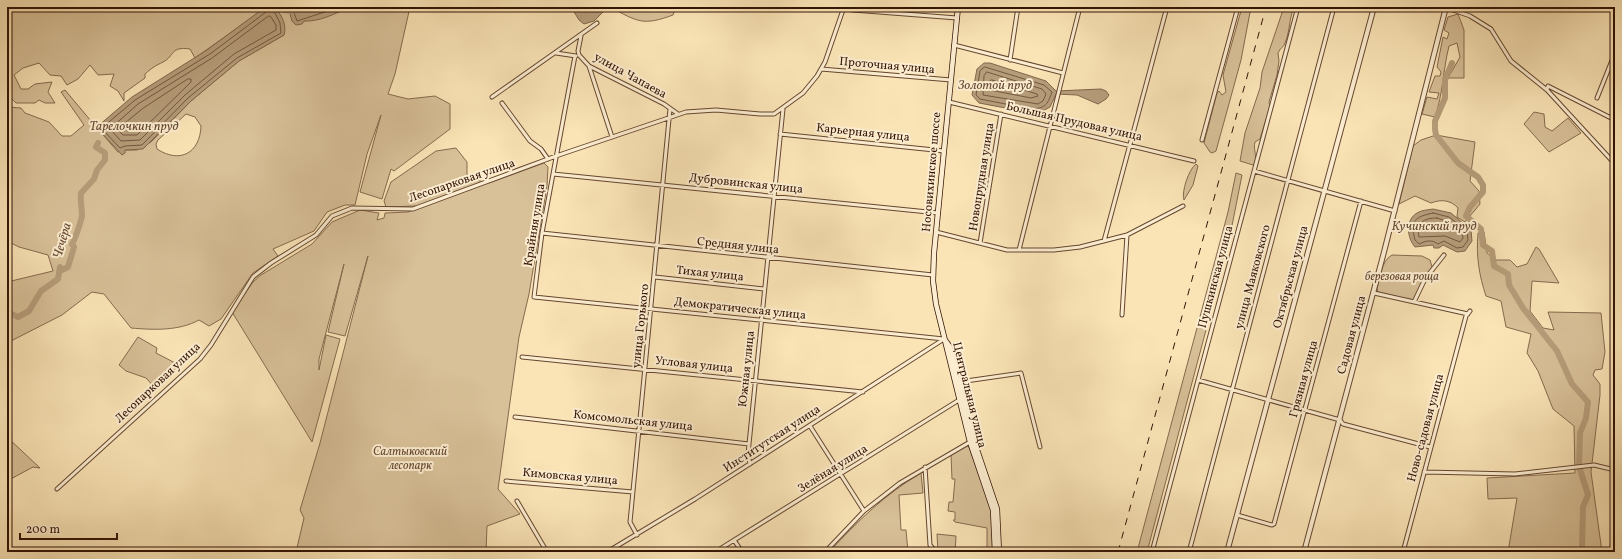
<svg xmlns="http://www.w3.org/2000/svg" width="1622" height="559" font-family="Vollkorn,serif">
<style>
.green{fill:#d8c098;stroke:#866a4e;fill-rule:evenodd}
.water{fill:#b69d7a;stroke:#82664b}
.lines{fill:none;stroke-linecap:round;stroke-linejoin:round}
.shore{stroke:#745840;stroke-width:1}
.river{stroke:#b69d7a;stroke-width:6}
.minor-casing{stroke:#654731;stroke-width:5}
.tertiary-casing{stroke:#654731;stroke-width:6}
.secondary-casing{stroke:#331305;stroke-width:6}
.minor{stroke:#fcedd0;stroke-width:3}
.tertiary{stroke:#fcedd0;stroke-width:4}
.secondary{stroke:#fcedd0;stroke-width:4.5}
.rail{stroke:#331305;stroke-width:1;stroke-dasharray:7 7;stroke-linecap:butt}
.labels{text-anchor:middle;dominant-baseline:central;stroke-width:4;stroke-linejoin:round;paint-order:stroke}
.street-label{font-size:12px;fill:#331305;stroke:#fcedd0}
.park-label{font-size:12px;font-style:italic;fill:#654731;stroke:#fcedd0}
.water-label{font-size:13px;font-style:italic;fill:#674a34;stroke:#fcedd0}
</style>
<rect width="100%" height="100%" fill="#fae4b6"/>
<filter id="stains"><feTurbulence type="fractalNoise" baseFrequency=".005" numOctaves="4"/><feColorMatrix values="0 0 0 0 .2 0 0 0 0 .09 0 0 0 0 .02 0 0 0 .5 -.17"/></filter>
<radialGradient id="worn" r=".72"><stop offset=".6" stop-color="#630" stop-opacity="0"/><stop offset="1" stop-color="#630" stop-opacity=".3"/></radialGradient>
<path class="green" d="M7 7H270L264 9 195 58 190 49C170 46 175 56 163 62 155 66 153 67 145 74V78L124 93V101L118 91 110 86 114 74 98 75 90 65 78 79 67 85 61 76 50 75 39 63 23 68 14 75 21 89H28L35 84 52 82 48 92 55 103H45L39 100 35 103H16L11 98 7 101Z
M275 7H288V10L304 21 339 12 348 7H410L395 74 388 94 408 99 435 96 450 104V129L394 171 391 169 382 199 360 192 381 115 367 154 355 205H345L327 212 314 231 273 249 278 256 253 273 221 319 209 326 199 320C179 331 154 330 131 328L104 294 92 292 62 315 7 343V282L53 271 48 255 19 247 7 241V107L21 108 25 113 49 122 62 136H71L84 125 61 92 65 90 91 121 98 126V129L118 152 125 150H137L151 142 191 101 239 61 284 35 279 13ZM186 114 195 117 201 126C200 153 180 164 157 149L156 144 158 140Z
M610 7H676L673 15C643 26 638 22 610 7Z
M1242 7H1251L1241 60 1216 151 1212 153 1210 152 1204 143 1217 93 1219 91 1222 95 1226 92 1223 75Z
M1284 7H1294C1289 19 1290 31 1285 43 1284 47 1280 48 1278 53L1279 61 1277 75 1269 102 1270 106 1260 139 1255 142C1253 149 1257 155 1255 163L1253 165 1240 161 1245 133 1260 88 1262 72Z
M1458 14 1464 30V78H1448L1460 57 1457 43 1449 46C1443 70 1443 94 1435 117L1422 114 1427 97 1437 99 1439 93 1429 92 1435 76H1440L1441 72 1437 67 1443 37 1447 39 1449 33 1444 30 1448 17Z
M1534 112 1544 114 1545 127 1552 131 1568 118 1581 133 1549 152 1524 124Z
M1436 135 1475 142 1470 181 1479 191 1480 204 1465 222 1457 217 1458 208C1451 200 1441 199 1431 203L1415 196 1399 204 1413 146 1421 140Z
M456 148 467 162V178L489 183 544 163 548 167 547 186 529 294 519 337 498 489 520 514 487 526 486 552H296L304 518 300 510 320 443 368 256 345 336 328 332 344 264 319 359V370L326 335 340 339 312 442 232 312 253 282 261 275 312 244 332 222 360 210 379 213 377 220 384 218 385 213 408 212 416 209V206L386 207 384 201 391 182 436 151Z
M1196 164 1198 166 1193 185 1184 200C1181 192 1189 169 1196 164Z
M1236 173 1242 175 1227 251 1147 552H1137L1228 212Z
M1484 232 1487 253 1496 260H1510L1517 267 1527 264 1536 247 1539 249 1559 283 1532 281 1530 311 1543 328 1554 330 1548 312 1601 313 1605 352 1602 369 1595 370 1593 375 1600 384V395L1591 472 1602 552H1467H1508L1517 498 1488 499 1487 478 1575 473 1574 426 1553 409 1538 371 1527 353 1531 334 1506 327 1501 301 1486 296C1479 275 1476 256 1478 233Z
M1392 255 1422 256 1430 260 1432 267 1414 302 1378 292 1377 289C1380 278 1381 261 1392 255Z
M138 337 157 348 156 353 179 365 156 389 146 378 126 371 119 365Z
M7 437 40 468 33 467 7 481Z
M967 446 969 447 992 511 994 552H987V528L955 522 953 520H955V512L948 511 949 502H953L955 479H952L951 455Z
M921 473 923 493 899 495 901 530H906L908 552H829C858 521 885 494 921 473Z
M937 534 956 536 955 552H938Z"/>
<path class="water" d="M275 7C282 16 287 25 284 35L239 61 191 101 143 149 125 150V153L122 155 98 129V126L132 97 207 50 264 8Z
M288 7H348C336 14 318 22 304 21L302 24 296 25 292 21Z
M571 7H603L604 11 594 21 584 24 579 20Z
M984 63H990L1046 81 1056 91 1101 89 1106 91 1109 95 1106 99 1098 104 1077 95 1056 94 1050 107 1037 114 979 103 972 95 977 69Z
M1433 209 1451 213 1471 230 1472 241 1465 251 1457 252 1443 245 1439 248H1434L1433 245 1415 247C1407 238 1405 220 1417 213 1421 210 1428 210 1433 209Z"/>
<g class="lines">
<path class="shore" d="M268 7 266 12 210 54 135 100 103 127V130L120 148 125 146 142 145 188 98 237 58 281 33 280 23 272 7
M292 7 297 21 340 7
M269 16 271 17 276 25V30L234 54 185 95 140 140 121 141 111 130V128L138 104 212 58Z
M985 67 1044 85 1052 92C1047 106 1045 108 1031 109L980 99 976 95 980 71Z
M987 72 1042 89 1046 94 1043 101 1038 104 983 95 984 76Z
M188 79H191V82L137 135H123L119 131V128L142 109Z
M992 80 1037 94 1038 96 1031 98 990 90V81Z
M1433 213 1449 217 1467 231 1468 240 1463 247 1457 248 1444 241 1438 244C1431 239 1426 241 1419 244L1415 240C1410 221 1414 217 1433 213Z
M1437 218 1446 221 1462 232 1463 238 1460 242 1445 236 1419 237C1416 223 1423 218 1437 218Z
M1434 224 1443 226 1444 229 1438 231 1424 229 1425 226Z"/>
<path class="river" d="M284 10 292 11 305 7
M1452 63 1445 80V98L1435 121V129L1436 135 1458 163 1478 177 1483 185V192L1470 207 1466 216 1481 229 1483 245 1492 251 1494 266 1508 274 1509 285 1523 308 1557 351 1572 384 1588 402 1586 418 1580 433 1579 466 1588 495 1583 507 1582 552
M7 312 18 317 29 311 41 291 58 279 60 267 62 270 68 267 74 247 72 244C75 240 81 221 82 216 82 208 80 201 81 193L94 179 97 170 105 160V153L96 147 98 143"/>
<g class="minor-casing">
<path id="minor" d="M1445 7 1470 16 1491 29 1511 61 1547 90 1615 164
M844 8 853 10 957 18
M581 36 578 51 579 55 589 66 664 104 678 114
M954 45 1063 73
M556 53 576 56
M575 56 542 233 534 297 944 339
M1010 60 1018 7
M589 66 612 137
M821 69 951 80
M1547 90 1548 86 1615 120
M492 97 597 23
M1597 98 1615 53
M949 102 1194 161
M502 103 530 141 541 149 548 159
M780 134 944 151
M1202 140 1238 7
M1254 171 1395 211
M553 174 938 213
M936 232 1007 250H1054L1080 247 1127 235 1183 206
M542 233 933 275
M1104 241 1167 7
M980 243 1001 114
M1019 250 1080 7
M655 277 764 289
M1374 293 1468 314
M1414 302 1425 279 1444 255
M1122 315 1127 235
M522 357 863 392
M1198 380 1340 420 1343 424 1430 447
M959 382 1021 373 1040 447
M515 417 749 444
M810 426 864 511
M750 464 748 455 749 444 783 109
M925 467 930 545 936 552
M1424 472 1515 474 1594 465 1615 470
M506 481 633 492
M57 489 200 359 211 345 253 277 271 263 316 235 332 216 352 208 413 209 556 156 686 112 716 110 760 114H774L803 93 817 76 825 62 844 7
M517 501 547 552
M1237 515 1272 525 1274 524 1361 201
M637 535 630 522 670 109
M734 540 742 552
M607 552 695 499 944 339
M715 552 959 400
M825 552 864 511 900 483 970 442
M1152 552 1298 7
M1189 552 1334 7
M1403 552 1466 316 1470 311"/>
</g>
<g class="tertiary-casing">
<path id="tertiary" d="M1227 552 1374 7
M1304 552 1384 252 1446 7"/>
</g>
<g class="secondary-casing">
<path id="secondary" d="M958 7 934 253 933 281 936 304 970 442 993 510 995 552
M945 340 950 347 974 441 997 509 999 552"/>
</g>
<use href="#minor" class="minor"/>
<use href="#tertiary" class="tertiary"/>
<use href="#secondary" class="secondary"/>
<path class="rail" d="M1118 552 1266 7"/>
</g>
<g class="labels">
<g class="street-label">
<text transform="translate(887 66) rotate(5)">Проточная улица</text>
<text transform="translate(630 76) rotate(29)">улица Чапаева</text>
<text transform="translate(1074 122) rotate(13)">Большая Прудовая улица</text>
<text transform="translate(863 133) rotate(6)">Карьерная улица</text>
<text transform="translate(932 172) rotate(-85)">Носовихинское шоссе</text>
<text transform="translate(982 177) rotate(-81)">Новопрудная улица</text>
<text transform="translate(462 181) rotate(-19)">Лесопарковая улица</text>
<text transform="translate(746 184) rotate(6)">Дубровинская улица</text>
<text transform="translate(535 225) rotate(-81)">Крайняя улица</text>
<text transform="translate(738 246) rotate(6)">Средняя улица</text>
<text transform="translate(710 274) rotate(6)">Тихая улица</text>
<text transform="translate(1216 277) rotate(-75)">Пушкинская улица</text>
<text transform="translate(1253 277) rotate(-75)">улица Маяковского</text>
<text transform="translate(1291 277) rotate(-75)">Октябрьская улица</text>
<text transform="translate(740 309) rotate(6)">Демократическая улица</text>
<text transform="translate(641 326) rotate(-84)">улица Горького</text>
<text transform="translate(1352 335) rotate(-75)">Садовая улица</text>
<text transform="translate(694 365) rotate(6)">Угловая улица</text>
<text transform="translate(747 369) rotate(-84)">Южная улица</text>
<text transform="translate(1304 379) rotate(-75)">Грязная улица</text>
<text transform="translate(158 383) rotate(-43)">Лесопарковая улица</text>
<text transform="translate(969 395) rotate(76)">Центральная улица</text>
<text transform="translate(633 421) rotate(6)">Комсомольская улица</text>
<text transform="translate(1426 428) rotate(-75)">Ново-садовая улица</text>
<text transform="translate(772 439) rotate(-33)">Институтская улица</text>
<text transform="translate(833 469) rotate(-32)">Зелёная улица</text>
<text transform="translate(570 477) rotate(5)">Кимовская улица</text>
</g>
<g class="park-label">
<text x="1402" y="277">березовая роща</text>
<text x="410" y="452">Салтыковский<tspan x="410" dy="14">лесопарк</tspan></text>
</g>
<g class="water-label">
<text x="995" y="86">Золотой пруд</text>
<text x="134" y="127">Тарелочкин пруд</text>
<text x="1434" y="227">Кучинский пруд</text>
<text transform="translate(63 241) rotate(-74)">Чечёра</text>
</g>
</g>
<rect width="1622" height="559" fill="none" stroke="#fae4b6" stroke-width="24"/>
<rect x="8" y="8" width="1606" height="543" fill="none" stroke="#331305" stroke-width="2"/>
<rect x="12" y="12" width="1598" height="535" fill="none" stroke="#331305"/>
<path d="M20 533v6h97v-6" fill="none" stroke="#331305" stroke-width="2"/>
<text x="26" y="533" font-size="12" fill="#331305" stroke="#fcedd0" stroke-width="3" paint-order="stroke">200 m</text>
<rect width="100%" height="100%" filter="url(#stains)"/>
<rect width="100%" height="100%" fill="url(#worn)"/>
</svg>
